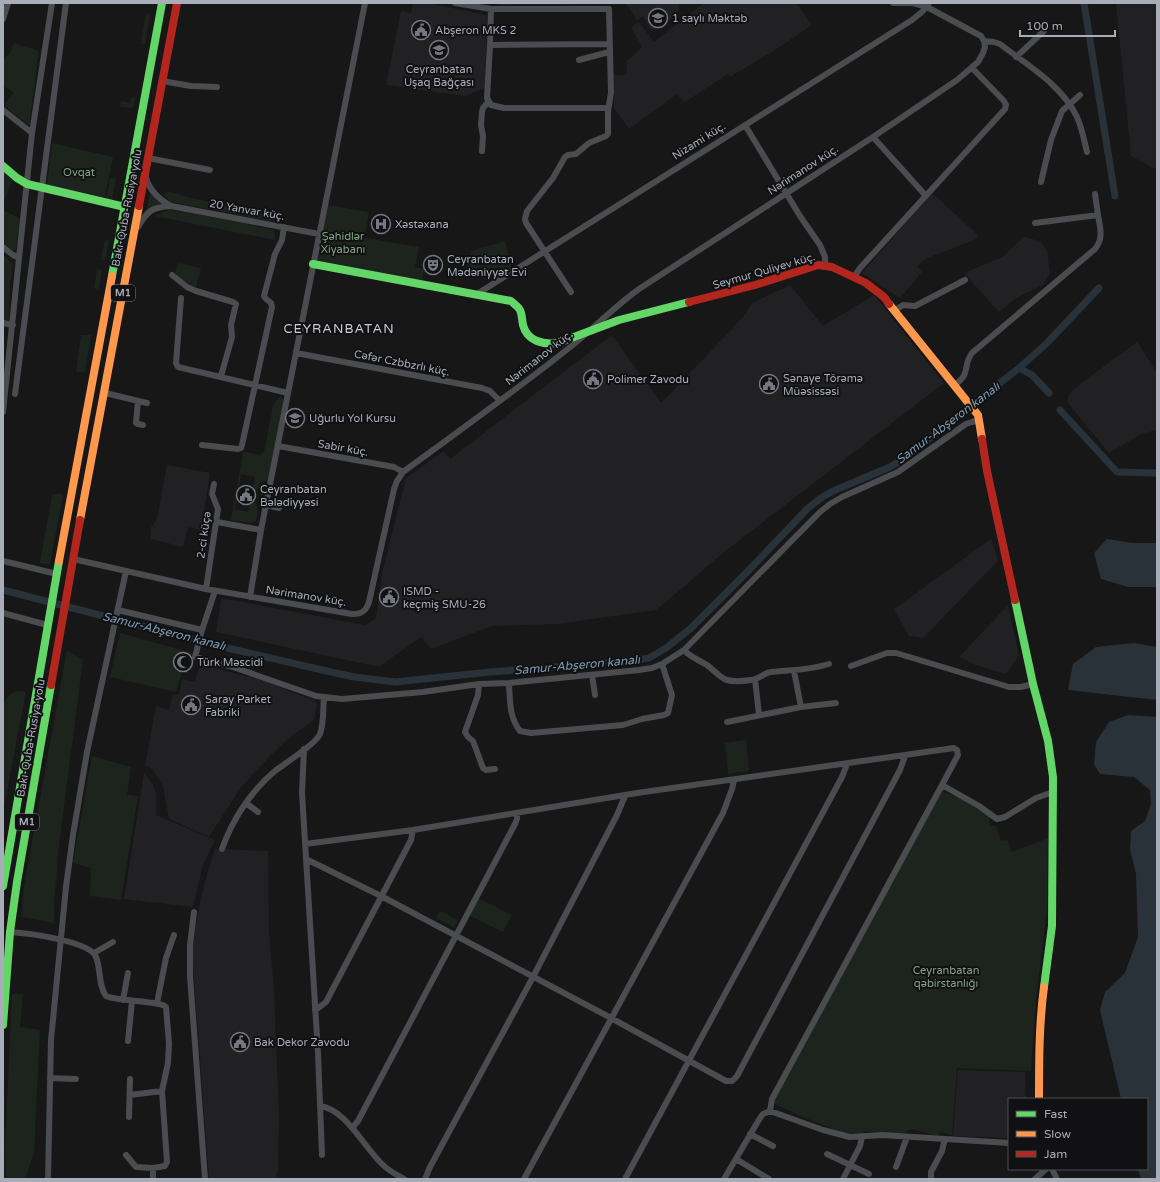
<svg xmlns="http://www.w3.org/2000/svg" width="1160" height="1182" font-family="'Varela Round',sans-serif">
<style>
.built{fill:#212123}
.green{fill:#1d241e}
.water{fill:#2a3239}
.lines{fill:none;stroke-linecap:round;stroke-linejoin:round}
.canal{stroke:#2a3239;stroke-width:7}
.street{stroke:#4b4c50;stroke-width:6}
.fast{stroke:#63d668;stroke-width:8}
.slow{stroke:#ff974d;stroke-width:8}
.jam{stroke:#b3261e;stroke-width:8}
.labels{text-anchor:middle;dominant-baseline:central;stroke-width:4;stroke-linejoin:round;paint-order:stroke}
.shield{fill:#111113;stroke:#7b7e86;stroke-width:1}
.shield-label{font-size:10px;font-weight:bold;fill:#a8adb8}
.poi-label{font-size:11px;fill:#a8adb8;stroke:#111113;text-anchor:start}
.street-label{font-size:11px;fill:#a8adb8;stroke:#111113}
.park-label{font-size:11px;fill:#7fa381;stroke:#111113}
.water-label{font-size:12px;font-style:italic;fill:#7f9bb3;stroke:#111113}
.quarter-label{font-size:13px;letter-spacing:1px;fill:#c9ccd4;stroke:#111113}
</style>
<rect width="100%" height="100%" fill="#171717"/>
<path class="built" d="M413 3H428L487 15 485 88 465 96 386 85 401 11 411 13Z
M489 3H680L678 15 651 30 643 16 637 20 626 4 503 5Z
M704 3H796L812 25 775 50 730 77 728 74 685 102 677 94 629 129 614 108V75H626L627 61 642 47 631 27 639 22 654 42Z
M1116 3H1157V170L1131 156Z
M932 193 978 235 976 239 925 259 917 266 922 272 900 298 862 273Z
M1024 237 1040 241 1047 251 1050 273 1043 285 1016 298 999 312 964 273 1002 257Z
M790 285 823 326 874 295 944 383 728 549 656 610 557 624 492 626 431 649 421 637 379 667 216 632 221 598 365 625 376 618 382 573 406 478 444 451 450 459 612 335 661 403 710 352 742 318 752 303Z
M1137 342 1157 373V430L1141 434 1109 453 1067 402 1068 399 1069 394 1081 383Z
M167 465 210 473 201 530 188 527 183 547 151 539V527L157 519Z
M991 539 998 561 923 638 909 636 894 609Z
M1008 605 1019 655 1006 674 976 665 959 657Z
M200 664 264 681 317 702 314 720 291 736 271 755 242 786 209 837 169 819 163 786 152 769 145 765 156 706 169 710 173 694 179 695 182 679 195 682Z
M144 773 153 784 156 793V815L215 840 203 865 193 907 124 899Z
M215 849 268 851 269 932 274 990 279 1117 278 1170 276 1179H209L192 951 197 917 205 881Z
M958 1070 1025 1072 1026 1099H1009V1138L953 1136Z"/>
<path class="green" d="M146 13 150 14 145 44 141 43Z
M14 43 39 51 29 126 4 105 14 92 3 86V61L5 57 9 54Z
M131 97 135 98 133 108 120 107 121 101 131 103Z
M52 143 113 157 104 200 47 186Z
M3 171 13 180 3 203Z
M110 178 116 179 112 200 106 199Z
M167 191 183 195V196L213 203 214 201 279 216 277 222 171 202 164 195Z
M150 193 161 203 147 210Z
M328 205 369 212 365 238 419 247 415 267 424 269 422 281 318 260Z
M3 210 20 218 16 249 15 250 12 251 3 242Z
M171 210 239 222 273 230 275 234V240L155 216 163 212Z
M105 240 109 241 105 260 101 259Z
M505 241 512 268 489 281 484 277 466 272 471 251Z
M3 255 13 264 10 285 9 319 5 321H3Z
M178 263 201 268 196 287C188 284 181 280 175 273Z
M97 269 102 270 99 289 94 288Z
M81 335H91L85 373 76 371Z
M280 397 283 399V407L268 480 260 483 259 487 254 493 252 491 255 477 241 474 235 509 248 512 250 500 256 503 258 513 256 521 250 523 231 520 243 454 244 452 261 455 264 452 273 406 276 400Z
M52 494H63L50 565 40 563Z
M120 633 192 653 188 673 182 672 176 692 110 677Z
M67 650 83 660 59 845 54 905V923L21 917 24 887Z
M18 691 26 692 3 812V709C5 699 8 694 18 691Z
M746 740 749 771 728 774 725 743Z
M92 756 131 767 127 795 138 796 121 900 90 896 91 868 73 863Z
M941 791 962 799 989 816 990 825 996 826 1001 841 1007 840 1012 852 1048 838 1047 912 1036 998 1031 1071 957 1068 952 1135 940 1132 937 1136 912 1129 902 1134 865 1131 860 1134 841 1132 798 1115 773 1103Z
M478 898 512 915 503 932 469 915Z
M440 911 458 920 454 927 436 918Z
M12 994H23L20 1027 40 1030 34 1153 25 1179H6L5 1146Z"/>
<path class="water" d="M1107 539 1132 543H1157V587H1128L1101 579 1094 553Z
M1134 643 1157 647V700L1068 690 1073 664 1096 647Z
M1128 715 1157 717V1179H1141L1138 1169H1147V1099H1121L1100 1010 1105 992 1125 973 1138 937 1136 874 1130 849 1131 831 1145 821 1151 804 1150 790 1134 777 1100 774 1094 764 1096 742 1109 722Z"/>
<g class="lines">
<path class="canal" d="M1084 3 1115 196
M1019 368 1032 375 1049 393
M1060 410 1117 472 1157 473
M3 590 219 646 322 670 354 677 395 682 490 672 632 661 649 658 666 648 690 629 749 570 807 509 821 498 833 491 890 467 906 457 1019 368 1046 344 1099 288"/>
<path class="street" d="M455 3 491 9H609L611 93 608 111V134L606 136 589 143 576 154 568 155 565 157 553 178 527 211 525 219 526 223 571 292
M491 9 490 45 487 98 491 105 504 108H608
M3 19 8 3
M984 41 994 42 1000 44C1027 65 1062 85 1077 117 1082 128 1084 140 1087 152
M490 45 609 44
M1016 57 1044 31
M579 60 609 52
M162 81 191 86 217 87
M3 110 32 133
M745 125 800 216 820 245 825 257V266
M873 137 926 196
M482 151 483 136 481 125 482 112 483 108 488 102
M148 158 210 170
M146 178C150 191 160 200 171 206
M1041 182 1051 140 1062 111 1080 95
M1095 194 1098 215
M138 227C147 211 152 207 171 206L319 234
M3 247 13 255 19 258
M172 275 187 287 196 291 233 302 236 304 231 325 232 337 221 376
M854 277 860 268 1005 109 1006 105 1004 101 972 68
M477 294 912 20 923 11 929 3
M181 298 176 363 178 367 288 393
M894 311 903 305 915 306 965 280
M3 323 13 325
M296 353 482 388 490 391 500 401
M955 385C972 372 962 366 972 353L1095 249C1104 238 1100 228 1098 215L1035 223
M105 393 147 403
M15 394 66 3
M138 401 136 423 138 424 143 425
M3 412 32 133 52 3
M202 445 238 449 241 448 242 445 272 307 271 303 265 298 264 296 275 254 282 240 284 227
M278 446 394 467 403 472
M266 505 279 508
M217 522 261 530
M73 559 206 589 352 614C362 614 366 611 369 602L394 489 397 481 403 472C459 431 515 391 569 348 593 329 614 307 639 289L873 137 957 80 978 62 983 53 985 47 984 41 981 36 927 7 913 3H893
M3 561 57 574
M206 589 218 509 212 494 214 484
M215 591 202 630 195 657 233 667 316 696 342 699 423 692 479 684 509 683 639 670 652 668 662 664 684 650 820 512 830 504 842 497 898 472 966 424 972 422 979 420
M250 597 261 530 365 3
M118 610 202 630
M3 613 47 625
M684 650C690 657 699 660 707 665 714 670 719 677 727 680 734 682 744 681 751 680 759 679 764 673 771 672 791 670 810 670 829 664
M851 666 887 653H896L1009 687H1021L1033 684
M794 671 801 707
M592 675 595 695
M755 679 759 715
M509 683C510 700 509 717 520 731L531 733 623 725 642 719 664 715 668 713 672 695 662 664
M479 684 478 695 465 732 468 737 473 741 483 768 486 770 495 769
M727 722 801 707 836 703
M304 749 302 793 318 1053 322 1155
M246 803 258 812
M305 844 413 830 637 793 954 748 957 750 958 755 942 785
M222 849C232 820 251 791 275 771 285 763 316 744 320 734 324 723 323 708 324 697
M306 859 381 896 611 1018 726 1081H732L737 1076 900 770 905 756
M194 912 190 945V976L205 1179
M10 932C27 933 90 941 96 957 101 969 98 985 106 996 119 1002 159 1000 166 1007L169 1043 168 1063 162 1091 130 1095
M94 953 113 942
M123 1000 128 973
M157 1003 166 958 174 935
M315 1010 321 1006 326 1002 411 840 413 830
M128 1041 132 1001
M50 1078 76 1079
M320 1106C346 1109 365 1149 383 1165 389 1171 397 1175 404 1179
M770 1111 772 1099 942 785 979 806 997 819 1005 817 1036 798 1053 792
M129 1117 130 1079
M352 1128 358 1121 515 824 517 819V813
M750 1134 773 1146
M827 1154 869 1174
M126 1155 136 1167 153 1168 165 1166 167 1162 162 1091
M736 1159 769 1179
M896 1167 907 1137
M153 1168V1179
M1052 1169 1057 1179
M48 1179 51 1040 66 887 73 835 87 752 126 571
M425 1179 430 1167 533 977 617 815 625 796
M524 1179 723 813 732 789 734 780
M625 1179 842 777 847 764
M724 1179 760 1118 763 1114 770 1111 823 1130 850 1137 882 1135 1009 1143
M843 1179 860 1146 862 1137
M931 1179V1172L942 1151 945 1139
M1035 1179 1046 1169"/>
<path class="fast" d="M3 166 17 178 27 184 125 207
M313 264 511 301C514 304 518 306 520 310 522 314 522 320 523 325 527 341 543 345 558 343L619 320 689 302
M112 276 162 3
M1015 600 1033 684 1048 741 1053 777 1052 926 1044 987
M3 886 59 561
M3 1025 10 932 17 882 51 685"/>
<path class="slow" d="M889 304 978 415 982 439
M80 520 139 206
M59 561 112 276
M1039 1099C1039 1062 1039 1024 1044 987"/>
<path class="jam" d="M139 206 177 3
M689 302 755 285 818 265 832 267 866 283 884 297 889 304
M982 439 987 471 1015 600
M51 685 80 520"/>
</g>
<defs>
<g id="school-ring" transform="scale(1)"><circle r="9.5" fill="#111113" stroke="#757880" stroke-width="1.5"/><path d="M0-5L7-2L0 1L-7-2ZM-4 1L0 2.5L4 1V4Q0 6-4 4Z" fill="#757880"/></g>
<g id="civic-ring" transform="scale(1)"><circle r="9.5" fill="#111113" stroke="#757880" stroke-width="1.5"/><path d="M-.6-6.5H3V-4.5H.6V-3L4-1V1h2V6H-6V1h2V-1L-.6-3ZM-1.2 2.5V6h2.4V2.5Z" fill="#757880"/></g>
<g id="hospital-ring" transform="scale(1)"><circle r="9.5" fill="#111113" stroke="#757880" stroke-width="1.5"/><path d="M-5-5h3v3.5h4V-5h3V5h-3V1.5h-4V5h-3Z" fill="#757880"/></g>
<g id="theatre-ring" transform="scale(1)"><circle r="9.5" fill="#111113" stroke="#757880" stroke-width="1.5"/><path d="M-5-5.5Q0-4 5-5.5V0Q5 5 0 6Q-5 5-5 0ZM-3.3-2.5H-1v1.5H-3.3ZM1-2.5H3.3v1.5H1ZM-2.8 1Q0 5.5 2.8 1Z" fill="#757880"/></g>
<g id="university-ring" transform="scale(1)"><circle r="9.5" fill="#111113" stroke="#757880" stroke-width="1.5"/><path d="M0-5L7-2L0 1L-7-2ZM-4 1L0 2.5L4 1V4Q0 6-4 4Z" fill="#757880"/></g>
<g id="mosque-ring" transform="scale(1)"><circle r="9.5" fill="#111113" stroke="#757880" stroke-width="1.5"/><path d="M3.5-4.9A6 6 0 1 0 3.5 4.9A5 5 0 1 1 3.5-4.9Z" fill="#757880"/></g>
</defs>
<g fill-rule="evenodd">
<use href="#school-ring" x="658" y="18"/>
<use href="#civic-ring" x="421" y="30"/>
<use href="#school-ring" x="439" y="50"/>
<use href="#hospital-ring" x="381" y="224"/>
<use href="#theatre-ring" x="433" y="265"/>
<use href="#civic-ring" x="593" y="379"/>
<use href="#civic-ring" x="769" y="384"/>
<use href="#university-ring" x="295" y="418"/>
<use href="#civic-ring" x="246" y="495"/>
<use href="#civic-ring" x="389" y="597"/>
<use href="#mosque-ring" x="183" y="662"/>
<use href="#civic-ring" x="191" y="705"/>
<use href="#civic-ring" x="240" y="1042"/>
</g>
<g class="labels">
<g class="shield">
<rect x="111" y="285" width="24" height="16" rx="3"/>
<rect x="15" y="814" width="24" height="16" rx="3"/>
</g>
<g class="shield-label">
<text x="123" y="293">M1</text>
<text x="27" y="822">M1</text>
</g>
<g class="poi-label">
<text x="672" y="18">1 saylı Məktəb</text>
<text x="435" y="30">Abşeron MKS 2</text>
<text x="439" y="69" text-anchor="middle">Ceyranbatan<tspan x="439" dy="13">Uşaq Bağçası</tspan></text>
<text x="395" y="224">Xəstəxana</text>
<text x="447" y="259">Ceyranbatan<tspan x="447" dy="13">Mədəniyyət Evi</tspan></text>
<text x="783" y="378">Sənaye Törəmə<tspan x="783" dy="13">Müəsissəsi</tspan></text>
<text x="607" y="379">Polimer Zavodu</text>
<text x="309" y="418">Uğurlu Yol Kursu</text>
<text x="260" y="489">Ceyranbatan<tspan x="260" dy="13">Bələdiyyəsi</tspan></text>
<text x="403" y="591">ISMD -<tspan x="403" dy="13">keçmiş SMU-26</tspan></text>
<text x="197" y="662">Türk Məscidi</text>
<text x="205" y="699">Saray Parket<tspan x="205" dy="13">Fabriki</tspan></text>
<text x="254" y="1042">Bak Dekor Zavodu</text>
</g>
<g class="street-label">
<text transform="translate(699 141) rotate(-32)">Nizami küç.</text>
<text transform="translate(803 170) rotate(-33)">Nərimanov küç.</text>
<text transform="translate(127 208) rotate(-79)">Bakı-Quba-Rusiya yolu</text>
<text transform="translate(247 210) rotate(10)">20 Yanvar küç.</text>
<text transform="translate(764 271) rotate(-16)">Seymur Quliyev küç.</text>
<text transform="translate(539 358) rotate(-38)">Nərimanov küç.</text>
<text transform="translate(402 363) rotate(11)">Cəfər Czbbzrlı küç.</text>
<text transform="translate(343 448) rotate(10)">Sabir küç.</text>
<text transform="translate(204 535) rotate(-82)">2-ci küçə</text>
<text transform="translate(306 596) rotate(9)">Nərimanov küç.</text>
<text transform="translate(31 738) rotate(-80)">Bakı-Quba-Rusiya yolu</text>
</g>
<g class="park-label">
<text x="79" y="172">Ovqat</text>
<text x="343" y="236">Şəhidlər<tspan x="343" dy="13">Xiyabanı</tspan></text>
<text x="946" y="970">Ceyranbatan<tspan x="946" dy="13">qəbirstanlığı</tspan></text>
</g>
<g class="water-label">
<text transform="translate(948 423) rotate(-37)">Samur-Abşeron kanalı</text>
<text transform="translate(164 631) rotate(14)">Samur-Abşeron kanalı</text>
<text transform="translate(577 665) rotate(-5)">Samur-Abşeron kanalı</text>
</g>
<g class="quarter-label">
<text x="339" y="329">CEYRANBATAN</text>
</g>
</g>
<rect width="1160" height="1182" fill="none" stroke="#a8adb8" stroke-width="8"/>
<rect x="1008" y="1098" width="140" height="72" fill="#111113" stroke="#4d4f55"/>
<rect x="1016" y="1111" width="20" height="6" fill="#63d668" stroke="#4d4f55"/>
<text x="1044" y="1118" font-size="12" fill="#a8adb8">Fast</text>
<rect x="1016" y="1131" width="20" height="6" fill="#ff974d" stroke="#4d4f55"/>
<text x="1044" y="1138" font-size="12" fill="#a8adb8">Slow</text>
<rect x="1016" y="1151" width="20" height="6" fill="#b3261e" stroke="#4d4f55"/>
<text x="1044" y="1158" font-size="12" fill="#a8adb8">Jam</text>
<path d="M1020 30v6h95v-6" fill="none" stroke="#a8adb8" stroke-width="2"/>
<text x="1026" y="30" font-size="12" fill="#a8adb8" stroke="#111113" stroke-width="3" paint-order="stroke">100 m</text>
</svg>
